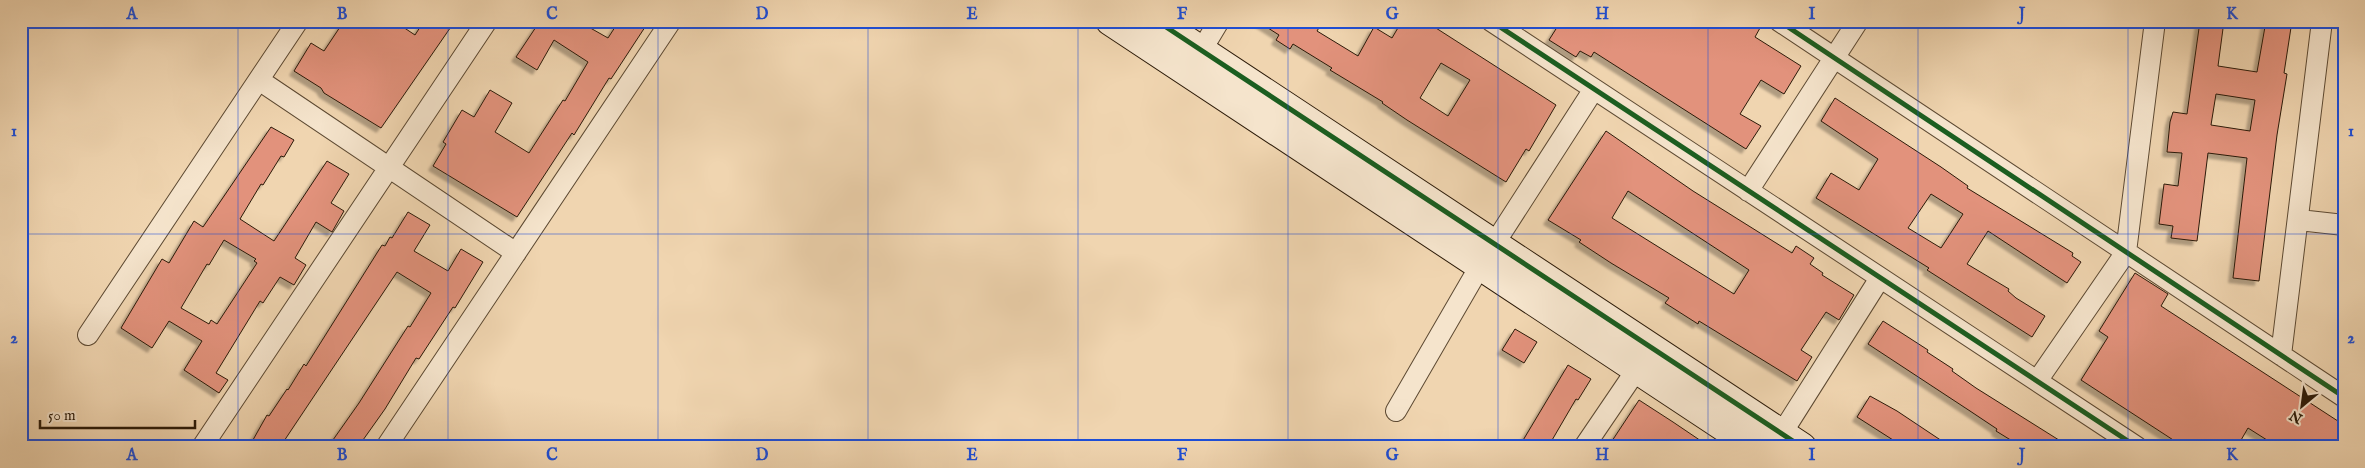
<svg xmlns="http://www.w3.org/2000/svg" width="2365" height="468" font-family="'IM FELL English',serif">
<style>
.building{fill:#e2927c;stroke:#2b1a08;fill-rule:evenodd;filter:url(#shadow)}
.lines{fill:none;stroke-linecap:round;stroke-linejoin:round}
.street-casing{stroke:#5c4932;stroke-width:22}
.secondary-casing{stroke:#2b1a08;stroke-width:30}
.street{stroke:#f5e4cc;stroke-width:20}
.secondary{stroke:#f5e4cc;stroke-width:28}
.cycleway-casing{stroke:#f5e4cc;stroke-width:8}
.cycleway{stroke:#1b5e20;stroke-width:5}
.grid{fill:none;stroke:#1d4ed8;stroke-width:1;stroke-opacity:0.55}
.neatline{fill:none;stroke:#1d4ed8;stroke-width:2}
.grid-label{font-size:16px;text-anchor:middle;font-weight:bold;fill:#1d4ed8}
</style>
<defs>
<filter id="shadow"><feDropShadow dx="-4.5" dy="4.5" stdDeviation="1" flood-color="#0004"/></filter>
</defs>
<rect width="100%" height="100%" fill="#f0d5b0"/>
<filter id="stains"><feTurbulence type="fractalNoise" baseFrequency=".004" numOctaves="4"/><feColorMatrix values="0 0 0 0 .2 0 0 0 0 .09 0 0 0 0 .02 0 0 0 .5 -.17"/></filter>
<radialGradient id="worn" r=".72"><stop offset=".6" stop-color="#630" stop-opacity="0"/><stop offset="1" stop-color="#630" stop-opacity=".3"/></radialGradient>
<path class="building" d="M344 21H394L415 35 424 21H455L381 128 324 93 321 88 294 71 311 43 324 51Z
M540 21H578L608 38 619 21H649L611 79 609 78 574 135 572 133 517 217 433 166 446 144 443 142 462 110 474 117 490 90 512 103 495 132 529 153 563 100 565 101 588 62 554 40 537 70 516 57Z
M1257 21H1323L1317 31 1358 56 1374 27 1392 38 1402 21H1425L1556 105 1529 151 1526 149 1506 182 1407 120 1382 103 1383 102 1330 70 1332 68 1293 44 1290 49 1276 40 1279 35ZM1441 63 1470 80 1448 116 1420 98Z
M1561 21H1750L1760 28 1755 37 1801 66 1784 94 1761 80 1740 114 1761 126 1746 149 1594 52 1591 57 1580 51 1576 57 1549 40Z
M2200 21H2224L2218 66 2257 72 2266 21H2292L2284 73 2287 74 2277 135 2259 281 2233 278 2247 158 2208 153 2197 241 2171 238 2173 226 2159 224 2164 184 2178 186 2182 153 2167 152 2170 122 2173 112 2187 114ZM2216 94 2255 100 2250 131 2211 125Z
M1835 98 1941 167 1968 186 1967 188 2073 253 2072 256 2081 262 2067 283 1988 231 1967 264 2009 289 2008 291 2016 298 2045 316 2032 337 1927 270 1929 268 1816 198 1831 173 1859 190 1878 159 1821 121ZM1931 194 1963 214 1941 248 1908 228Z
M271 127 294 140 284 157 281 156 263 185 261 184 240 219 274 241 327 161 349 174 331 203 344 211 332 232 316 222 295 258 306 265 294 285 280 277 263 303 260 301 216 373 228 380 219 393 184 370 202 341 169 321 152 348 121 328 162 259 169 263 194 221 203 227ZM224 240 256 259 254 261 257 263 217 324 211 320 209 324 181 308 207 264 209 265Z
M1606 131 1693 191 1792 253 1796 246 1814 258 1810 264 1823 273 1822 275 1854 295 1839 320 1826 312 1801 350 1812 357 1797 381 1699 321 1698 324 1665 303 1669 298 1611 263 1579 242 1581 240 1548 220ZM1628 191 1749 270 1734 294 1612 218Z
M408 212 430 225 414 251 448 271 461 249 483 262 455 308 453 307 419 359 416 358 385 409 358 447H328L359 403 408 326 410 327 431 293 397 272 280 447H249L267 415 269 416 287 389 288 390 304 364 306 366 382 245 385 246 390 237 392 238Z
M2135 273 2168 294 2161 306 2344 425V447H2278L2248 428 2237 447H2184L2081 380 2108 337 2099 331Z
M1883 321 1928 350 1927 352 1953 369 1952 371 1976 388 2070 447H2022L1996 431 1997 429 1970 411 1868 344Z
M1515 329 1537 342 1524 363 1502 350Z
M1568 365 1591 379 1578 400 1576 399 1548 447H1519Z
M1870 396 1897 411 1951 447H1904L1857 417Z
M1639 400 1673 422 1710 447H1608Z"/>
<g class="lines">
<g class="street-casing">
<path id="street" d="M1491 21 2137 447
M1779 21 2344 397
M1201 51 1219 21
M259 80 516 253
M1748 191 1858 21
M2299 220 2344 225
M88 335 298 21
M2281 355 2322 21
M2037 381 2126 252 2155 21
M1396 411 1480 266 1594 89
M1782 433 1880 278
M202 447 487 21
M386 447 671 21
M1584 447 1637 369"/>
</g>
<g class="secondary-casing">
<path id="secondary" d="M1110 21 1754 447
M1157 21 1802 447"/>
</g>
<use href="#street" class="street"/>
<use href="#secondary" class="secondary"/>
<g class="cycleway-casing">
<path id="cycleway" d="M1157 21 1802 447
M1491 21 2137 447
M1779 21 2344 397"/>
</g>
<use href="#cycleway" class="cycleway"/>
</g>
<path class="grid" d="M238 21V447M448 21V447M658 21V447M868 21V447M1078 21V447M1288 21V447M1498 21V447M1708 21V447M1918 21V447M2128 21V447M21 234H2344"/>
<rect width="2365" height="468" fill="none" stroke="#f0d5b0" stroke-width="55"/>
<g transform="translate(2302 406) rotate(209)" stroke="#f5e4cc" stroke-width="4" paint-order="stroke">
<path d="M0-4L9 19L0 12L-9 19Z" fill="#2b1a08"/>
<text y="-8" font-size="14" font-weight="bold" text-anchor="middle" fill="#2b1a08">N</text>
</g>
<path d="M40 420v8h155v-8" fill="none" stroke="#2b1a08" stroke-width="2.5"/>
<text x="48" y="420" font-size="15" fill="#2b1a08" stroke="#f5e4cc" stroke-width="4" paint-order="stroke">50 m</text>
<rect x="28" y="28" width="2310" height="412" class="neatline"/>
<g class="grid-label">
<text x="132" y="19">A</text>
<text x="342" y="19">B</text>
<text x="552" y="19">C</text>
<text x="762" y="19">D</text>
<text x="972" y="19">E</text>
<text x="1182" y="19">F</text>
<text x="1392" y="19">G</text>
<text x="1602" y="19">H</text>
<text x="1812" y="19">I</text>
<text x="2022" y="19">J</text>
<text x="2232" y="19">K</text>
<text x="14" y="136">1</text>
<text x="2351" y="136">1</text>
<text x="14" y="343">2</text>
<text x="2351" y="343">2</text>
<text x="132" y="460">A</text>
<text x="342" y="460">B</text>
<text x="552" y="460">C</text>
<text x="762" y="460">D</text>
<text x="972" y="460">E</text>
<text x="1182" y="460">F</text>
<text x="1392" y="460">G</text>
<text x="1602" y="460">H</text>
<text x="1812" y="460">I</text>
<text x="2022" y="460">J</text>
<text x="2232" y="460">K</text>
</g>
<rect width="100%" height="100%" filter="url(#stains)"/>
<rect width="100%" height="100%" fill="url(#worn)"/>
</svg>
